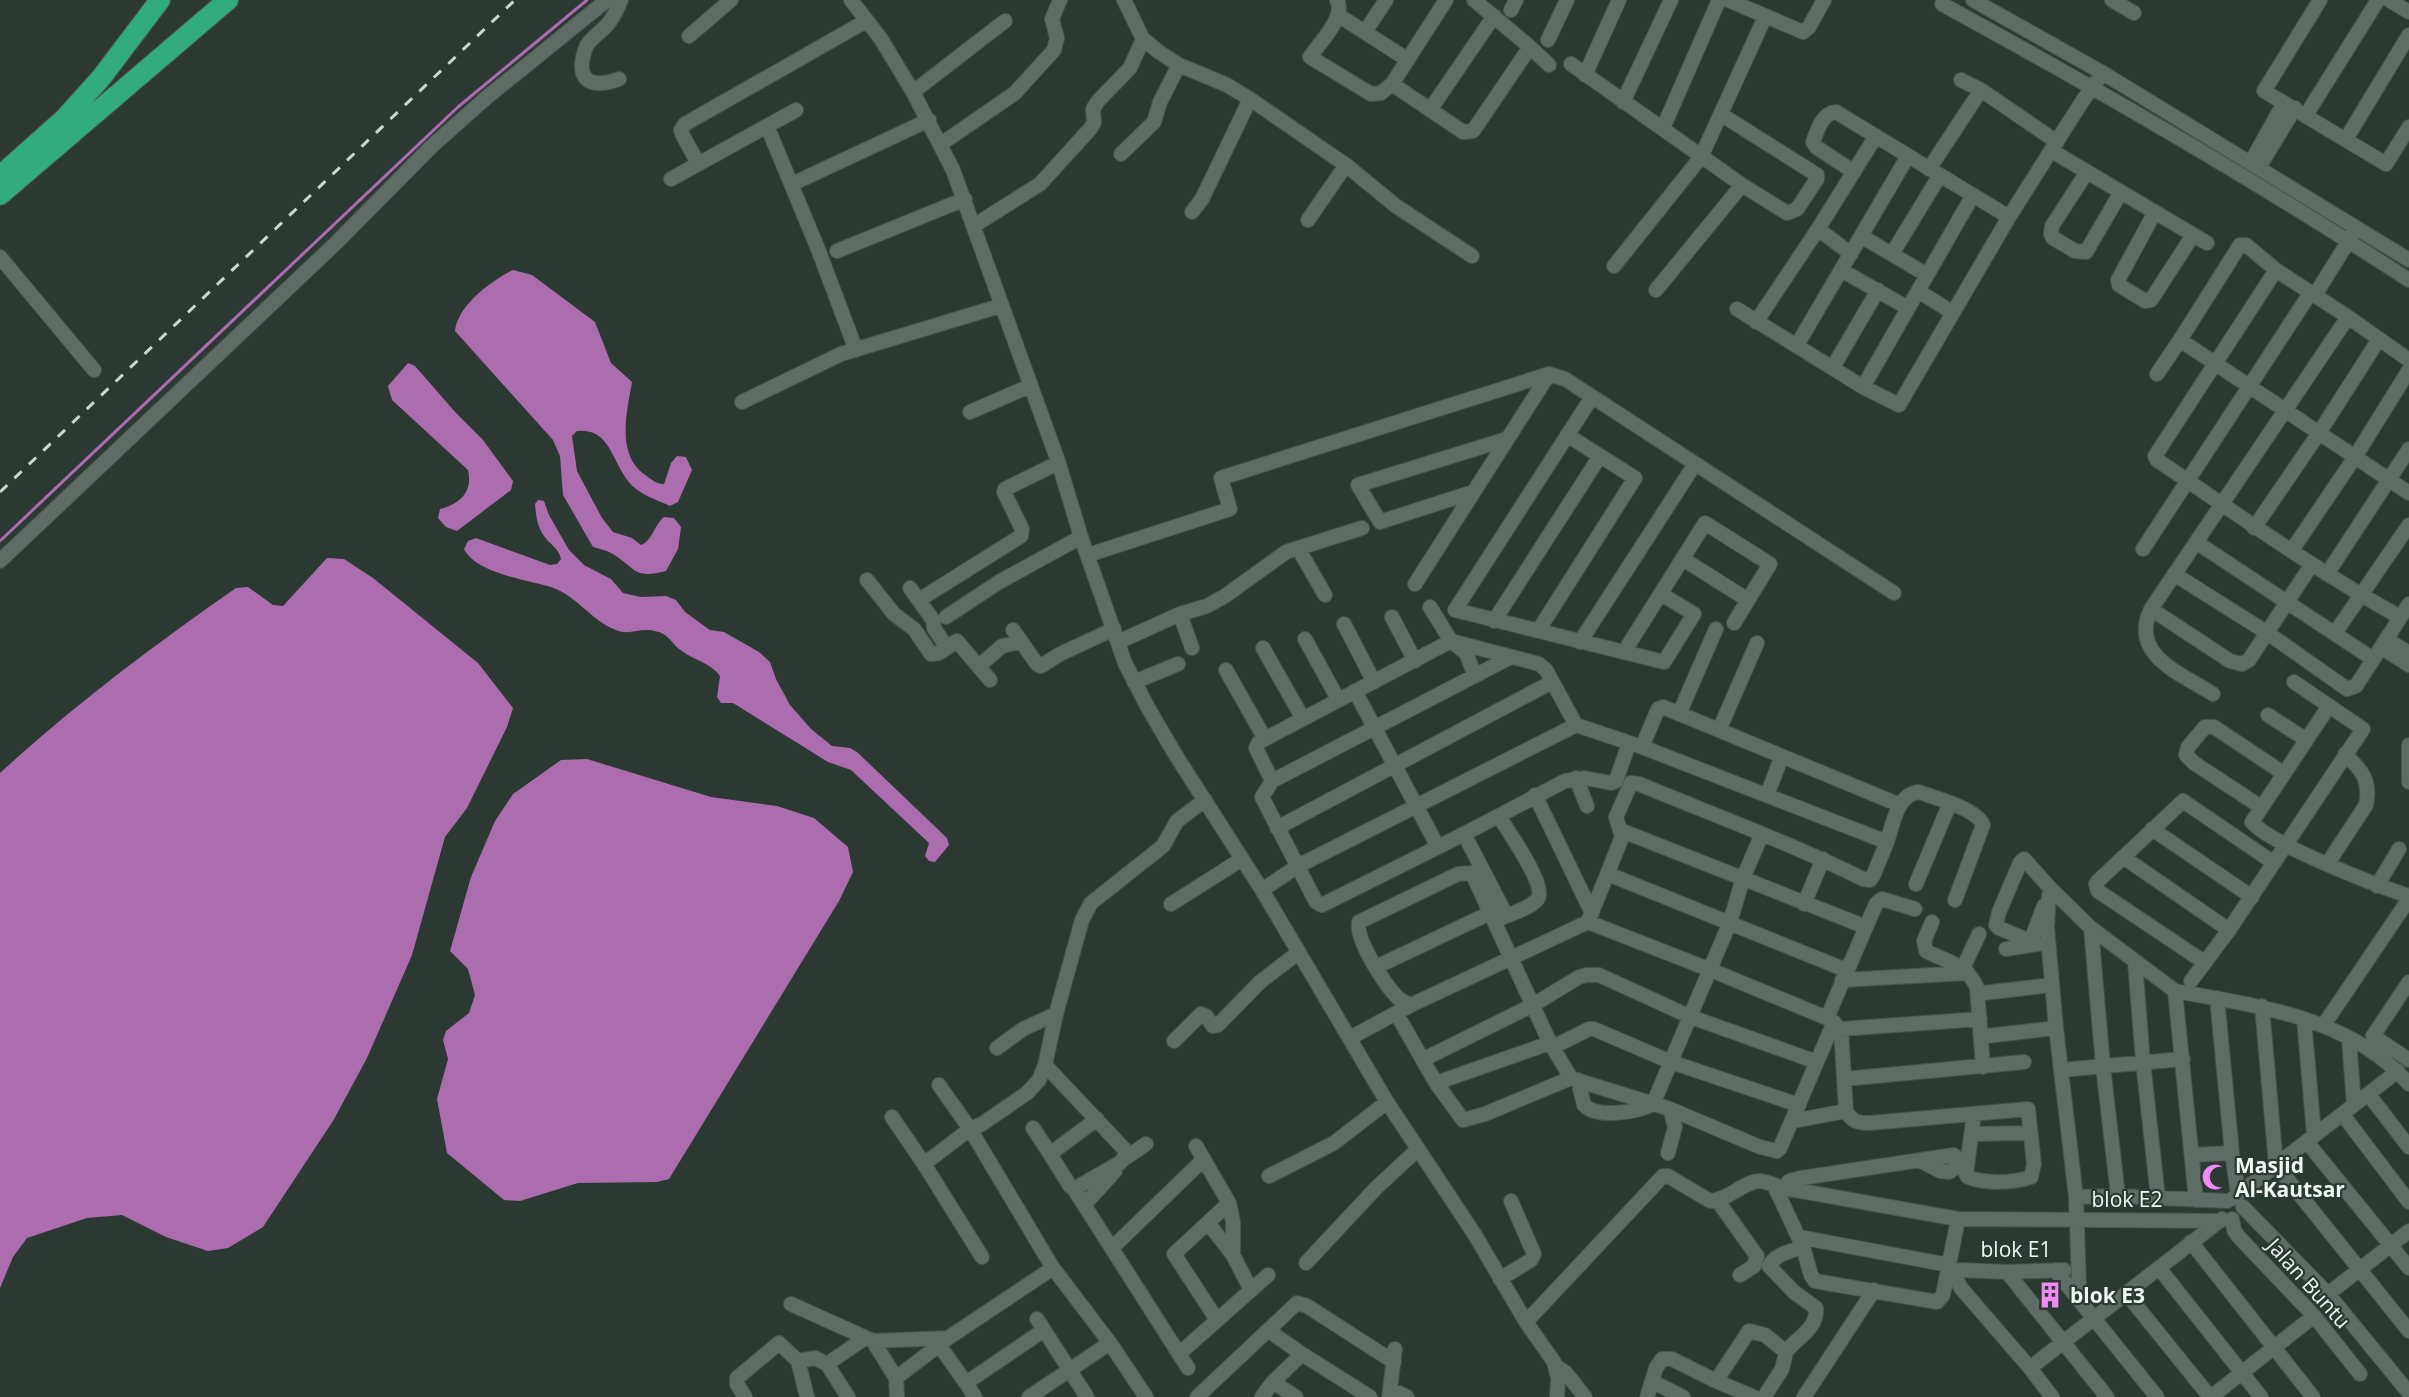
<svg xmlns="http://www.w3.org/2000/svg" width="2409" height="1397" font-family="'Open Sans',sans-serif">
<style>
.water{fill:#ab6dae}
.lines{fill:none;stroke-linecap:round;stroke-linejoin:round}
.stream{stroke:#ab6dae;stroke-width:3}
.minor-casing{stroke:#49534e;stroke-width:16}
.highway-casing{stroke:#49534e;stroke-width:22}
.minor{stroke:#5f6c66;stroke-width:14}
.highway{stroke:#32ab81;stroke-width:20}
.rail{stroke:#ced6d2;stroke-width:3;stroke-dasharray:10 10;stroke-linecap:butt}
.labels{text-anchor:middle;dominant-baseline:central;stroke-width:4.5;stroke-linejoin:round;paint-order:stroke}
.poi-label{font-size:21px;font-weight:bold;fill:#f0f7f3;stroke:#2c3832;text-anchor:start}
.street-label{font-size:21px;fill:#f0f7f3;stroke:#2c3832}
</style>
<rect width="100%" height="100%" fill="#2c3832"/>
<path class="water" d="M513 270 532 275 595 322 611 363 632 382C627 411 616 454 644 474 651 479 656 484 664 484L671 463 677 456 686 457 692 470 678 502 670 506C659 501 645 496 636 489 611 469 614 427 577 431L572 436 577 471 602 518 613 532 632 538 641 545C653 540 654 525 664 517L674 518 681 527 678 549 666 571C632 580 636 567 611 553 606 550 599 549 593 547L563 495 560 456 553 440 455 331C458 305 491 281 513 270Z
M408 363 415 366 456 413 483 440 513 481 511 490 457 531 446 527 438 518 440 509C460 504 473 492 468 470L392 400 388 386Z
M538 500 544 501 549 515 569 550 584 565 611 579 623 593 641 597 666 596 676 600 685 612 710 630 724 632 759 652 770 662 776 679 790 705 811 729 832 746 850 748 857 752 947 838 949 845 935 862 929 861 925 856 929 843 851 770 828 762 733 703H721L717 697 720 676C711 663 694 660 682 651 675 647 671 639 665 635 661 632 652 630 647 630 635 630 628 635 616 630 590 620 579 597 551 587 526 579 477 574 464 549L468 541 476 538 550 565 557 564 561 559C559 548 550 545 544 536 537 526 536 516 535 504Z
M327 558 344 559 373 578 478 663 513 708 507 727 467 808 445 837 412 955 367 1058 333 1121 263 1227 228 1248 208 1251 166 1237 122 1215 87 1218 27 1238 13 1257 0 1288V773C74 705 154 645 236 588L248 587 273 605 283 606Z
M587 759 711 797 777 806 814 818 848 847 853 872 839 901 669 1179 657 1182 578 1183 520 1201 504 1200 447 1153 437 1099 448 1059 443 1040 446 1031 469 1013 475 995 468 969 450 951 471 877 495 821 513 794 561 760Z"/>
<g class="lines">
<path class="stream" d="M0 541 458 107 587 0"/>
<g class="minor-casing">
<path id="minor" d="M851 0 881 39 913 92 953 170 1058 461 1081 537 1125 663 1147 706 1175 754 1262 890 1387 1102 1475 1235 1526 1322 1554 1362 1558 1378 1557 1397
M1124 0 1143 39 1159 52 1179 65 1227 85 1250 99 1346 165 1396 206 1472 256
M1337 0C1346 17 1320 42 1310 57L1371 94 1381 93 1392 84 1446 0
M1728 0 1803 32 1809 27 1824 0
M1973 0 2103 73 2409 260
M2112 0 2134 13
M2389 0 2409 12
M1942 4C2101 91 2257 181 2409 280
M1511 10 1516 0
M1338 15 1408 60
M1365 32 1386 0
M689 36 731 0
M1548 40 1567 0
M1530 47 1549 65
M1571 64 1742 185 1787 213 1797 209 1817 179V175L1722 115
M1585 75 1619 0
M619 79C603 85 580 88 582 63 583 57 584 50 587 45 592 37 601 32 607 25 614 18 617 9 621 0
M1961 80 1981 90 2057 142
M1392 84 1463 132 1473 131 1530 47 1474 0
M913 92 1005 21
M1623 102 1671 0
M2284 103 2264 91 2320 0
M1430 110 1494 16
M2306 115 2378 0
M767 126 818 249 856 350
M1663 128 1719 0
M2346 139 2409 35
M941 144 1015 93 1054 50 1057 38 1052 19 1060 0
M2052 151 2207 243
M1121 154 1154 122 1160 102 1179 65
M2251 162 2284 103 2386 164 2409 127
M698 163 682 134 681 130 685 124 866 21
M2259 167 2295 108
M1929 169 1981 90
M1854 172 1816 147 1813 142C1817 131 1822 113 1836 112L2009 217
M2087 172 2052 226 2051 234 2053 238 2075 251 2086 252 2121 192
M671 179 796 110
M792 184 929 120
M1192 212 1202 199 1250 99
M2155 212 2118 280 2119 285 2145 301 2151 300 2193 235
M1308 220 1346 165
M975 225 1040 184 1090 129 1094 123 1093 109 1098 101 1130 68 1143 39
M1818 229 1851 254
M1861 236 1927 275
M837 251 965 199
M1892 254 1940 175
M0 257 94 370
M1614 266 1701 157 1765 17
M1841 270 1908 308
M2276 270 2155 456 2157 460C2237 514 2315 570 2400 617
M1656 290 1742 185
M1918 291 1952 312
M2315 295 2353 234
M1737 309 1863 387 1899 405 2009 217 2083 100 2103 73
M1756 322 1818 229 1876 136
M2180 340 2409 493
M1797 345 1908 156
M1833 367 1878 290
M2157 374 2180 340 2240 245H2246L2251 249 2276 270 2348 317 2409 360
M1863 387 1973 195
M1592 397 1455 610 1664 662 1694 614 1661 594
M742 402 841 354 1000 306
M970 412 1030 386
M1473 492 1380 522 1358 485 1507 439
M2254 528 2319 433 2379 339
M2196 542 2373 659
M1298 548 1325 595
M2143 549 2311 292
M2292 550 2355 457 2409 370
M1088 555 1230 509 1221 478 1549 374 1565 379 1894 593
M1683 559 1748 600
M0 561 336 243 432 146 486 98 607 0
M2174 574 2266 632 2347 689 2356 686 2409 604
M2327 574 2409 449
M867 580 894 614 914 629 931 654 939 653 957 641 990 680
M1415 584 1549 374
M910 588 933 620 934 628 947 648
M919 600 1021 536 1022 529 1004 492 1005 489 1058 463
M1430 607 1451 641 1466 653 1475 676
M2151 609 2230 661 2242 664 2249 660 2312 564
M1180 614 1192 648
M946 617 999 582 1081 537
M1392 617 1415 661
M1494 621 1600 456
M1344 624 1374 682
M1013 630 1037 664 1041 666 1060 654 1114 629
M1538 631 1635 478 1567 435
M2335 633 2409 525
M1305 639 1338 699
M2386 639 2409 653
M1118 642 1180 614 1207 606 1225 596 1286 552 1362 528
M1580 642 1695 464
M2381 647 2409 665
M1263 648 1302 717
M1624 652 1705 523 1770 564 1734 623
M979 666 1002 646 1021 642
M1226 670 1265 739
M1134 682 1178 664
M1355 691 1438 847
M2213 694C2180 673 2129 655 2151 609L2348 317
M2329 706 2252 822C2271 845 2378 886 2409 896
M1679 714 1716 629
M2268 715 2305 739
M1576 725 1546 670 1539 664 1451 641 1259 742 1256 748 1272 781 1262 797 1316 902 1322 905 1464 834 1565 781 1585 778 1611 783 1616 781 1629 743
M1719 730 1757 643
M2409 745V782
M1642 747 1658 709 1663 707 1900 805
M1576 778 1587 806
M1272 781 1511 657
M1535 795 1592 913
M1767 795 1782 756
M2261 807 2194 763 2186 755 2188 747 2205 727H2214L2283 773
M1277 828 1552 682
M2152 829 2252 897
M1620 830 1866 927 1827 1018
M1464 834 1506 915
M2123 857 2229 930
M2328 863 2366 805C2371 781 2362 770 2345 754
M1608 874 1846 970
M1916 884 1950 803
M2377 886 2399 849
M1262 890 1298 866 1576 725 1642 747 1887 842C1893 824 1897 794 1919 792 1935 798 1976 808 1983 825L1955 900
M2049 895 2047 927 2056 1028 2076 1197 2079 1286 2077 1297
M1171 904 1242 859
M1804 904 1823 859
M1495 921C1508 914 1527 910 1537 900 1549 888 1507 830 1499 816
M1588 922 1622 837 1616 817 1631 783 1639 784C1714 815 1790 843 1863 879L1870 880 1873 876 1887 842
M1932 922 1924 941 1926 951C1947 962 1967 964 1977 988L1983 1067
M1866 927 1876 904 1882 899 1915 909
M2091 928 2103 1066 2118 1196
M2031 940 2044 906
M2037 944 1999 928 1996 925 1999 912 2020 863 2024 859 2051 889 2091 928 2175 991 2196 1200
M2006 949 2038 944
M2135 962 2143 1062 2158 1198
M2204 962 2098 891 2096 884 2098 881 2183 801 2274 863
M1376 967 1490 913
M1963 968 1979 934
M1842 980 1968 973
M2191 981 2229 930 2363 729 2294 682
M2409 982 2373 1036 2409 1060
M2175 991C2257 1006 2351 1017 2409 1084
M1983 993 2052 985
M2217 998 2232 1153 2238 1194
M2262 1006 2276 1165 2409 1331
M1396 1013 1436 1083 1463 1120 1485 1114 1571 1078 1550 1043 1472 873 1458 874 1359 922C1355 939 1385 985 1398 998 1402 1001 1406 1003 1411 1005
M2304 1019 2314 1134
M2323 1026 2409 899
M1841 1029 1846 1111C1852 1122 1858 1123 1870 1123L2028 1109 2034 1164 2031 1177C2014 1183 1985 1184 1968 1177L1966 1174 1974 1114
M1987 1036 2056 1028
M1350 1038 1411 1005 1588 922 1711 970 1827 1018 1841 1029 1980 1019
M2349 1039 2354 1105
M1174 1041 1201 1014 1206 1016 1213 1026 1218 1025 1260 982 1299 952
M1553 1047 1589 1029H1594L1671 1062 1799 1105
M997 1048 1023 1029 1056 1014
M1424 1059 1533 1005 1579 977 1587 975H1599L1691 1017 1817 1062
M1045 1065 1127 1152 1121 1162 1074 1189 1070 1186 1050 1154 1097 1119
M2061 1070 2183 1059
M1573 1079 1670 1109 1760 1147 1777 1151 1780 1148 1834 1022
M1844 1079 2024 1062
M1578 1080 1584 1105C1597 1119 1638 1112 1653 1104L1730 922 1743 878 1762 834
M1436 1083 1550 1043
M939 1085 970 1129 924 1164 982 1257
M2369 1095 2409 1147
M2343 1115 2409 1202
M892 1117 924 1164
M1793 1121 1846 1111
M1033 1128 1050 1154
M1972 1134 2029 1133
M2307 1142 2409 1268
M1196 1146 1229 1203 1233 1222V1255L1251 1290
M1668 1153 1675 1127 1670 1109
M2193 1155 2232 1153
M1124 1159 1146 1144
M1269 1176 1334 1143 1387 1102
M1784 1188 1789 1181 1801 1178 1954 1155 1958 1160 1956 1167 1949 1172 1940 1171 1921 1161
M1074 1189 1188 1368
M2076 1197 2118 1196 2227 1201
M2232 1199 2398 1071
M1717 1200 1757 1256 1754 1266 1740 1275
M1084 1205 1115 1171
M2243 1207 2328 1294 2409 1393
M2232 1219 2234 1230 2238 1236 2314 1316 2360 1374
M1208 1223 1233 1255
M1799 1237 1949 1265 1957 1274 1956 1278 1961 1288 2030 1368
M2191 1242 2313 1397
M1803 1247 1811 1275 1815 1281 1937 1302 1943 1295 1958 1219
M1112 1248 1204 1159
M1306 1263 1377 1187 1417 1150
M2159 1268 2261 1397
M2055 1270 2157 1397
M2007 1272 2107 1397
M1957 1274 1961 1270 2007 1272 2064 1270
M1500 1279 1531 1260 1534 1254 1511 1201
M2126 1293 2210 1397
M2328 1294 2409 1231
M791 1304 873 1341 948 1338 1053 1268
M1037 1319 1087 1397
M1217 1320 1174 1254 1229 1203
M1526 1322 1663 1176H1668L1710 1201C1729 1200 1744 1181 1760 1181 1768 1182 1777 1186 1784 1188L1958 1219 2220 1221
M1269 1331 1302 1354 1370 1397
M873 1341 896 1378
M1110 1343 1146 1397
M939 1345 966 1383 1044 1330
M1179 1354 1268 1275
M798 1361 815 1358 827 1364 865 1338
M827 1364 848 1397
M1556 1366 1566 1373 1585 1397
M1716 1381 1754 1397
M1273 1382 1296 1397
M1653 1382 1683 1397
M966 1383 975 1397
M1390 1392 1399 1393 1407 1397
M745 1397 737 1384V1378L779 1343 798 1361 807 1397
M897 1397 896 1378 947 1339
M1029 1397 1110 1343 1053 1268 970 1129 982 1124 1027 1093 1039 1080 1045 1065 1056 1014 1082 920 1091 903 1163 846 1177 821 1205 800
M1197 1397 1297 1303 1307 1306 1394 1362
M1262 1397 1273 1382 1302 1354
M1389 1397 1395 1349
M1647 1397 1656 1368 1662 1359H1672L1716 1381 1749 1331 1765 1335 1786 1352C1796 1338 1818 1329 1816 1308L1794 1292 1769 1266C1775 1254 1791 1251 1803 1247L1774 1185
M1764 1397 1782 1369 1786 1352
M1804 1397 1874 1290
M2052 1397 2030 1368 2222 1219
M2211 1397 2314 1316"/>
</g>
<g class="highway-casing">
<path id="highway" d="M0 176 64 119 101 78 160 0
M0 195 228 0"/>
</g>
<use href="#minor" class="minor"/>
<use href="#highway" class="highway"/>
<path class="rail" d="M0 492 515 0"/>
</g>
<defs>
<g id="mosque-bare" transform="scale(2.07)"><path d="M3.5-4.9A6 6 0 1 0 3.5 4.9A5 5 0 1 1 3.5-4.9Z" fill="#f08bf5" stroke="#2c3832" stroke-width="2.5" paint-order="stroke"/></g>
<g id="building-bare" transform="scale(2.07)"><path d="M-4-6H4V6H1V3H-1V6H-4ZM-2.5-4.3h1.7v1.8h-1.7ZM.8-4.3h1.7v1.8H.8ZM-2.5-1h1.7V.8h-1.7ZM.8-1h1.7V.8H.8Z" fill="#f08bf5" stroke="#2c3832" stroke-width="2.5" paint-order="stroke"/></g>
</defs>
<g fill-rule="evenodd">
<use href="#mosque-bare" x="2215" y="1177"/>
<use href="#building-bare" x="2050" y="1295"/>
</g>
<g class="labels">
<g class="poi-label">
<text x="2235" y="1165">Masjid<tspan x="2235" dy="24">Al-Kautsar</tspan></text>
<text x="2070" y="1295">blok E3</text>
</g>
<g class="street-label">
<text x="2127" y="1199">blok E2</text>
<text x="2016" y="1249">blok E1</text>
<text transform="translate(2309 1283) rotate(48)">Jalan Buntu</text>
</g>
</g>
</svg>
